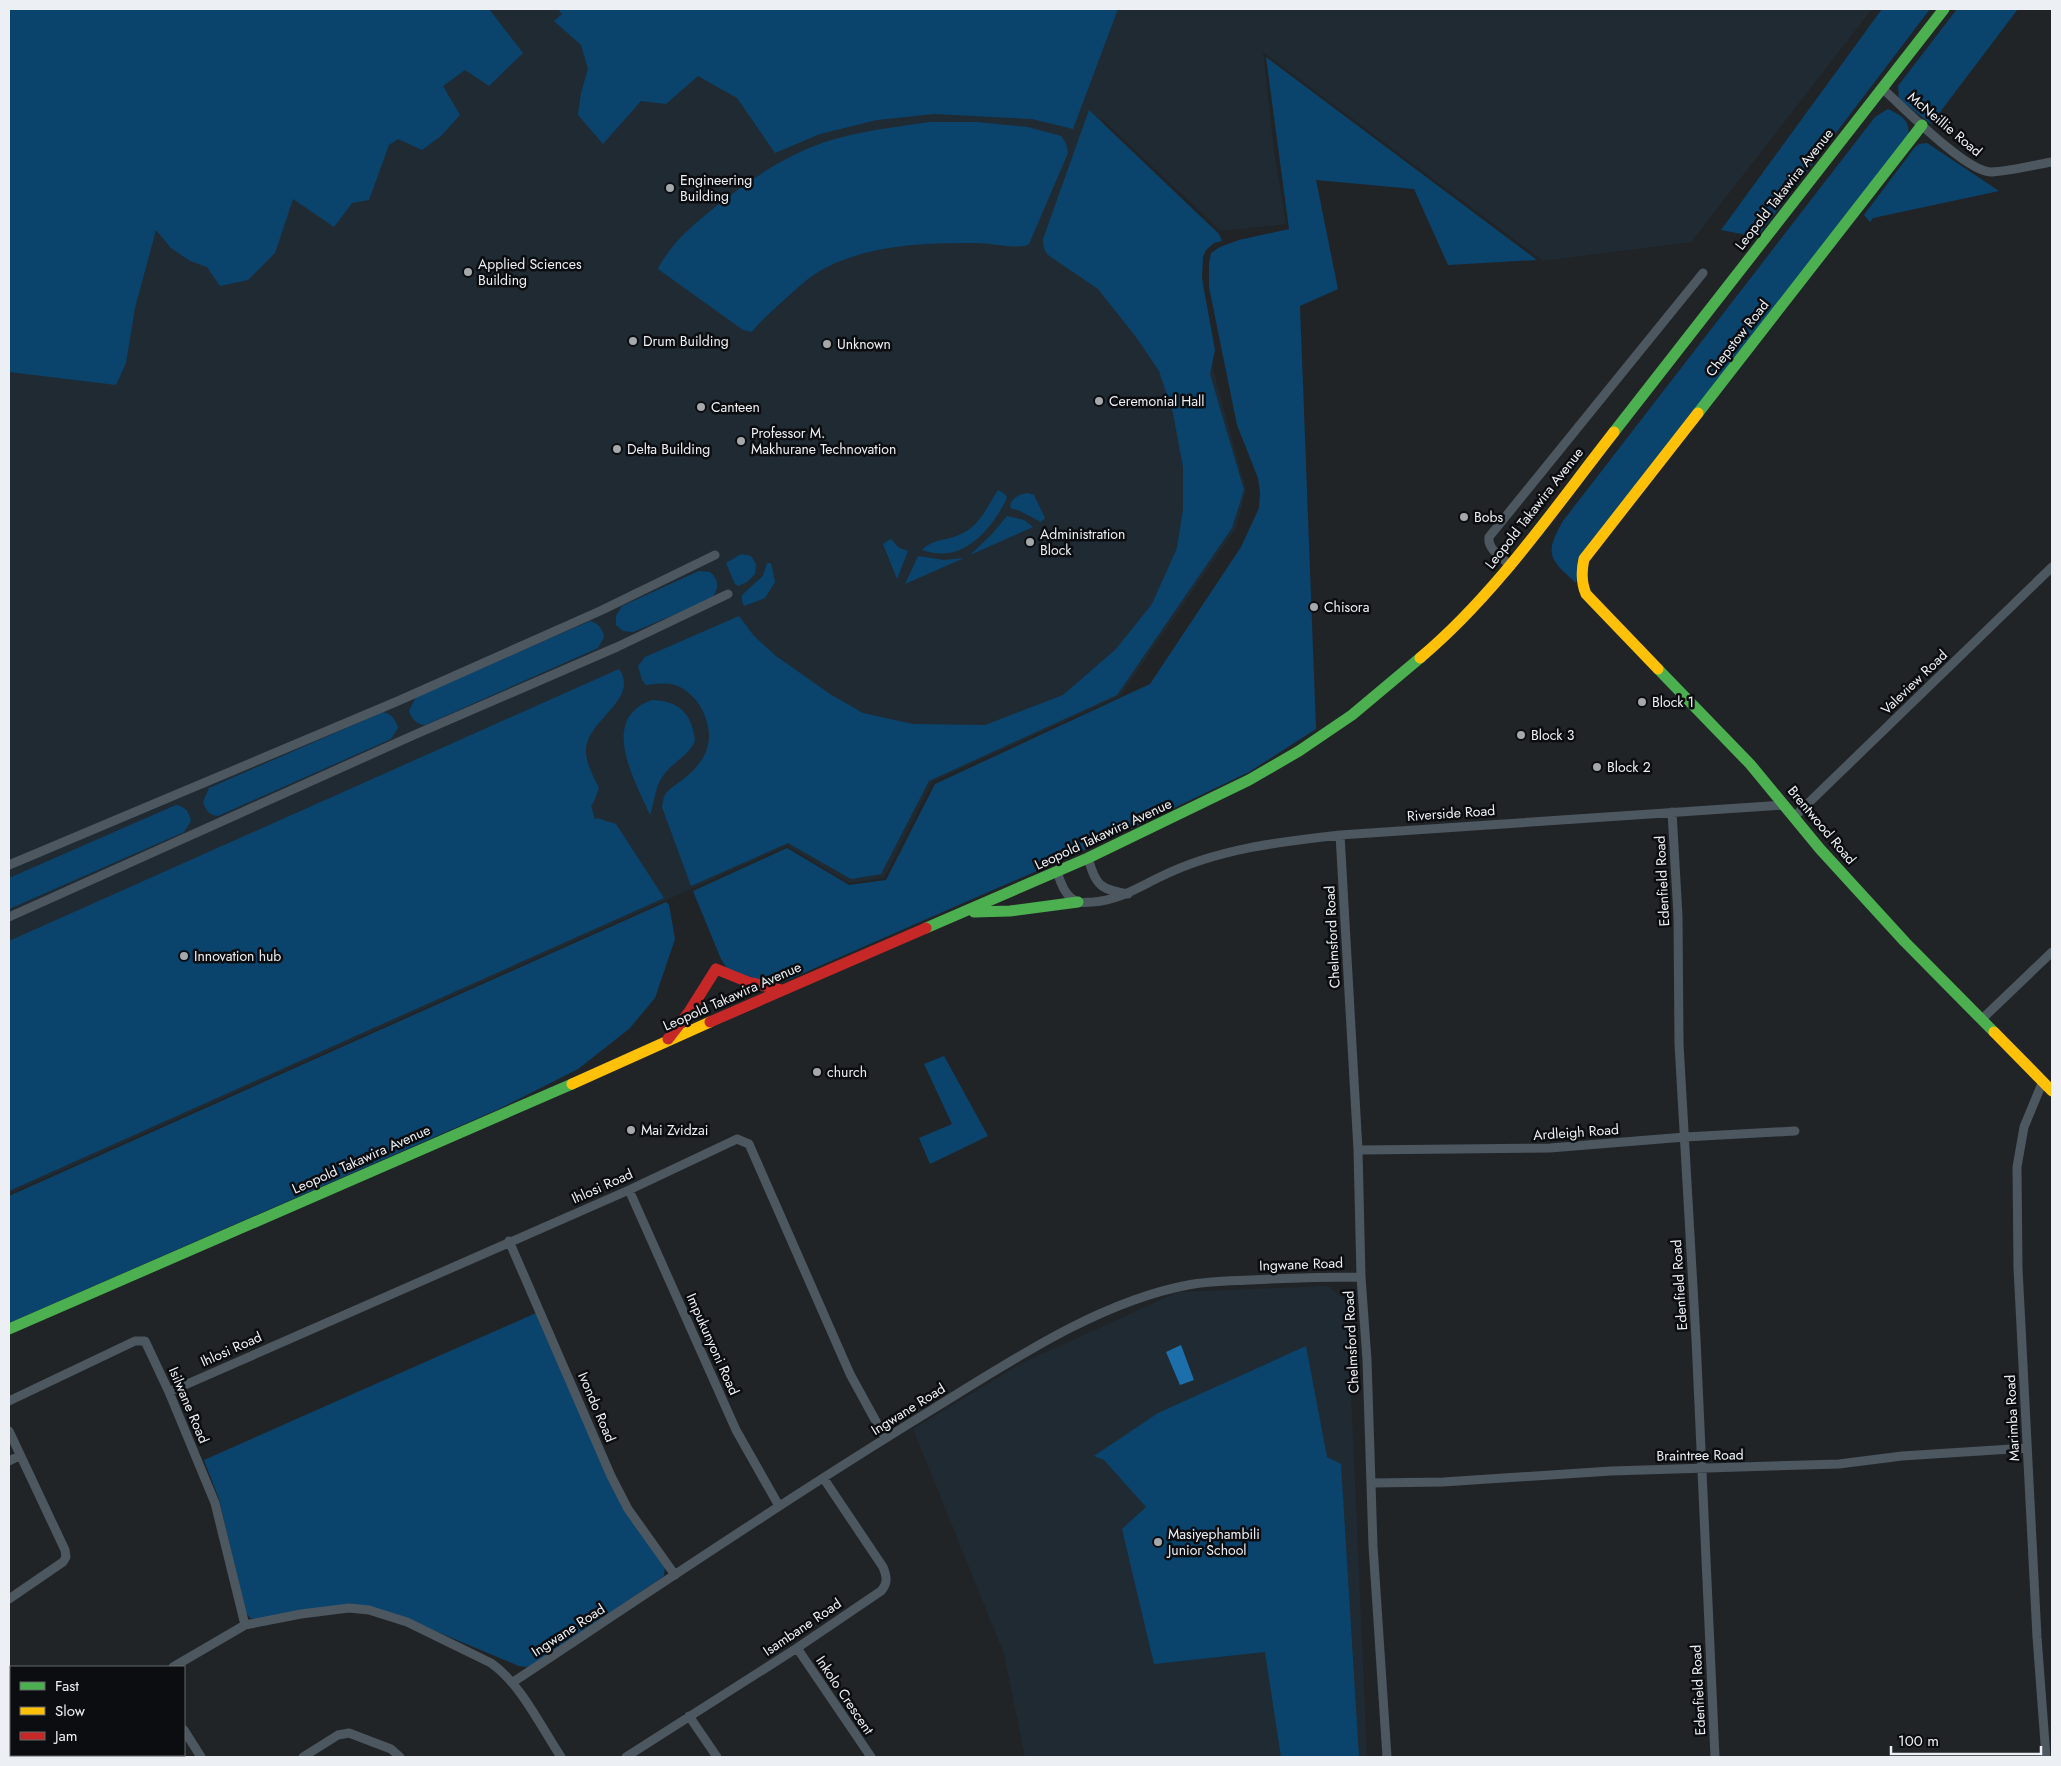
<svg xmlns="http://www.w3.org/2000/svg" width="2061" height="1766" font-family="Jost,sans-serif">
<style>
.built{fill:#202a33}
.green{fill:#0a446c}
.water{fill:#1d6fab}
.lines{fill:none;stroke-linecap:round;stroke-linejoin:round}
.street{stroke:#4d5760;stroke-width:9}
.fast{stroke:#4caf50;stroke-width:11}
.slow{stroke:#ffc107;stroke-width:11}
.jam{stroke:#c62828;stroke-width:11}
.poi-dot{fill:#a5a9ac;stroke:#0b0d10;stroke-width:2}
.labels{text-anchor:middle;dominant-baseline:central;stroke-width:5;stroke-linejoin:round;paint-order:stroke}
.street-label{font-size:14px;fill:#ecf0f4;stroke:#0b0d10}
.poi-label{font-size:14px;fill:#ecf0f4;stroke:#0b0d10;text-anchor:start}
</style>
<rect width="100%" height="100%" fill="#212427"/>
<path class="built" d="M9 9H1872L1691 242 1543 261 1263 52 1274 152 1286 224 1221 231 1101 118 1198 314 1246 490 1236 528 1120 696 932 782 884 878 849 883 787 846 9 1194Z
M1328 1286 1347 1301 1367 1757H1025L1004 1654 913 1429 1020 1364 1178 1292Z"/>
<path class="green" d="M9 9H489L523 53 489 86 465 70 443 86 460 115 441 136 422 150 398 139 389 145 369 200 352 203 334 227 293 199 275 253 248 280 220 286 207 267 190 261 171 248 156 230 135 308 126 363 116 385 9 372Z
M558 9H1118L1073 129 1032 119 934 114 877 120 820 134 775 153 737 98 698 76 666 104 641 101 603 144 578 115 581 93 588 69 581 45 554 21 562 14Z
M1882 9H1930L1757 237 1721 230Z
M1957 9H2018L1931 124 1899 99 1898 86Z
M1266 57 1537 260 1448 265 1414 189 1316 180 1338 289 1300 306 1316 729 1249 772 1105 841 790 979 771 984 728 970 721 959 693 891 787 848 849 885 886 880 935 784 1150 684 1241 547 1259 508 1260 493 1258 478 1237 425 1209 287V264L1211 253 1220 247 1239 240 1289 229Z
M1888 109C1903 116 1911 121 1908 139L1580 558 1576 583C1549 559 1544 554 1563 521L1875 117Z
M1089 110 1219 234 1222 241 1214 243 1206 250 1203 257 1202 279 1215 350 1210 374 1244 490 1232 528 1117 695 929 781 881 874 851 879 788 843 691 886 662 807C663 803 663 798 665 795 668 789 677 784 682 780 699 768 713 749 708 727 706 717 702 707 695 699 679 682 669 682 646 685L642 680 638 666 645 657 739 616 754 636 776 656 830 694 863 713 913 724 985 725 1063 695 1116 649 1152 604 1177 548 1183 509V467L1173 413 1159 371 1136 337 1098 289 1048 255C1044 250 1043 246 1043 239Z
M930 122H977L1028 127 1061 136 1066 143 1068 153 1029 244C1019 250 991 243 977 243 926 243 873 244 827 267 811 275 797 288 784 300 773 310 761 320 752 332L743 330 658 269C669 245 694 224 714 208 748 181 784 156 825 142 859 131 895 127 930 122Z
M1927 143 1999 191 1873 218 1870 222 1864 215 1915 147 1919 144Z
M998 490 1005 494 1007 498C991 530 963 565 922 550 933 538 948 541 961 534 981 525 987 506 998 490Z
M1028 493 1034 495 1045 518 1041 522 1018 510 1012 509 1010 506C1012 497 1020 494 1028 493Z
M1007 516 1024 520 1033 527 970 555 992 534Z
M891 539 899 548 908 551 897 579 883 544Z
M741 554 751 556 756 564 755 574 747 582 738 586 735 584 726 563Z
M918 556 944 560 964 558 905 584Z
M767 563H771L775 582 765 598 744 606 742 601V595L763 576Z
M699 571 710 572C720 581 719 589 711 599L633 632 623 631 616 625V616L622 606Z
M590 621C598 623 603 629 604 637L598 648 425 725C416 724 412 719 409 711L416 697Z
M619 669C640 698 589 719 586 748 585 762 593 776 599 788L593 804 591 805 595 820 597 818 616 824 664 898 9 1191V941Z
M652 700C679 701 692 713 695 741 688 756 675 761 665 773 655 785 655 800 650 815 635 780 598 719 652 700Z
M383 712C392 714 396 720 398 728L391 739 218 816C209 815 206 810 203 802L209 788Z
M176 805C185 806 189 812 191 821L184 832 9 909V878Z
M666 902 669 905 675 939 655 998 629 1029 578 1069 501 1108 9 1323V1196Z
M944 1056 988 1136 930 1164 919 1138 952 1124 924 1064Z
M536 1313 609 1476 665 1564 664 1576 536 1663 527 1667 519 1666 409 1620 370 1607 259 1620 250 1618 246 1613 219 1499 204 1460Z
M1306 1346 1327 1457 1341 1464 1359 1757H1281L1265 1652 1154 1664 1122 1529 1146 1507 1104 1460 1094 1456 1158 1413Z"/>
<path class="water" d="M1181 1345 1194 1380 1180 1385 1166 1352Z"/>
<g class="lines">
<path class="street" d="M1883 89C1903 107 1966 172 1991 172 2011 171 2033 165 2052 162
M1511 566C1503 558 1487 550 1489 537L1703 273
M1672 812 1678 916 1679 1044 1696 1339 1715 1757
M1794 817 2052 567
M1340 835 1358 1150 1361 1277 1367 1360 1373 1546 1387 1757
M1088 858C1096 886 1100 889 1128 894
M9 865 398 701 600 611 715 555
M1057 872C1061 883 1065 897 1078 902 1082 903 1088 902 1093 902 1119 900 1137 888 1160 877 1216 849 1278 842 1340 835L1785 805
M9 917 414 735 617 647 728 594
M1982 1019 2052 952
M2043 1081 2024 1127 2017 1167 2018 1268 2037 1637 2046 1757
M1358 1150 1550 1148 1685 1137 1795 1131
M629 1190 736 1430 779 1506
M509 1241 611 1476 628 1509 675 1575
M169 1392 629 1190 737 1139 749 1144 850 1374 885 1438
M9 1401 135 1341H145L169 1392 215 1503 245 1625
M9 1431 65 1550 66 1557 63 1562 9 1599
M9 1461 19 1456
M1372 1483 1443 1482 1611 1471 1839 1464 1902 1456 2027 1448
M797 1648 871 1757
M173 1667 245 1625 301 1614 349 1608 369 1610 407 1622 491 1663C521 1684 541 1727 561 1757
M513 1682C652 1590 791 1496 933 1409 1011 1361 1098 1302 1188 1285 1208 1281 1230 1281 1251 1280 1288 1278 1324 1277 1361 1277
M689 1716 717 1757
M184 1730 201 1757
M35 1757 38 1755
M303 1757 338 1735 349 1733 391 1749 400 1757
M626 1757 797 1648 881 1591C888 1583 887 1577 883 1567L824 1479"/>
<path class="fast" d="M1698 413 1922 125
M1614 432 1944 9
M1658 669 1750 764 1820 849 1905 942 1994 1032
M974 912 1010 911 1078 902
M926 928 1088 858 1249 780 1299 751 1352 715 1420 658
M9 1329 572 1084"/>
<path class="slow" d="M1420 658C1496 594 1553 510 1614 432
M1658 669 1586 594C1581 582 1581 572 1584 559L1698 413
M1994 1032 2052 1091
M572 1084 710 1022"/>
<path class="jam" d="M710 1022 926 928
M668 1039 689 1012 716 969 748 982 782 990"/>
</g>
<g class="poi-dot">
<circle cx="670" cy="188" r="5"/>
<circle cx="468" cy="272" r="5"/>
<circle cx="633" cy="341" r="5"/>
<circle cx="827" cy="344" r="5"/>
<circle cx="1099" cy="401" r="5"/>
<circle cx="701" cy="407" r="5"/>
<circle cx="741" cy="441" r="5"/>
<circle cx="617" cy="449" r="5"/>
<circle cx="1464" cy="517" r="5"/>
<circle cx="1030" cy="542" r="5"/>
<circle cx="1314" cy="607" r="5"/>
<circle cx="1642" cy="702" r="5"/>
<circle cx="1521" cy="735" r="5"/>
<circle cx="1597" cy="767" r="5"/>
<circle cx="184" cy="956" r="5"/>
<circle cx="817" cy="1072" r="5"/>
<circle cx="631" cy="1130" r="5"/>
<circle cx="1158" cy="1542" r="5"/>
</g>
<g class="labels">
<g class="street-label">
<text transform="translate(1945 124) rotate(40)">McNeillie Road</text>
<text transform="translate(1784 189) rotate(-52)">Leopold Takawira Avenue</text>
<text transform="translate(1737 338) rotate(-52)">Chepstow Road</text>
<text transform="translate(1534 508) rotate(-52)">Leopold Takawira Avenue</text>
<text transform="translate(1914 682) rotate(-44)">Valeview Road</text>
<text transform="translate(1451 813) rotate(-4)">Riverside Road</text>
<text transform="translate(1822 825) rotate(50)">Brentwood Road</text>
<text transform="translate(1103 834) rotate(-25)">Leopold Takawira Avenue</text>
<text transform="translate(1662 881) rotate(-93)">Edenfield Road</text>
<text transform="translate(1332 937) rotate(-93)">Chelmsford Road</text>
<text transform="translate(732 996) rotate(-24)">Leopold Takawira Avenue</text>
<text transform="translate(1576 1132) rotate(-4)">Ardleigh Road</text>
<text transform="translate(361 1159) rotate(-24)">Leopold Takawira Avenue</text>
<text transform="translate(602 1186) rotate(-24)">Ihlosi Road</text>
<text transform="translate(1301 1264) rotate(-2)">Ingwane Road</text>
<text transform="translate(1679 1285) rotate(-94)">Edenfield Road</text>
<text transform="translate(1351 1342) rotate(-93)">Chelmsford Road</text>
<text transform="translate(713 1344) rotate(66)">Impukunyoni Road</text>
<text transform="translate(231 1349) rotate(-24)">Ihlosi Road</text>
<text transform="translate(189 1405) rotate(67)">Isilwane Road</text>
<text transform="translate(597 1407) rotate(67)">Ivondo Road</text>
<text transform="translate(908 1409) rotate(-32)">Ingwane Road</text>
<text transform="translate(2012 1418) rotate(-93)">Marimba Road</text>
<text transform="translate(1700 1455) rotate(-1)">Braintree Road</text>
<text transform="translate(802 1627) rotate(-34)">Isambane Road</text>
<text transform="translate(568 1630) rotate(-33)">Ingwane Road</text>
<text transform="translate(1698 1690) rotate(-93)">Edenfield Road</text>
<text transform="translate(845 1695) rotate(56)">Inkolo Crescent</text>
</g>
<g class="poi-label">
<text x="680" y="180">Engineering<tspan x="680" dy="16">Building</tspan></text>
<text x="478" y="264">Applied Sciences<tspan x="478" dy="16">Building</tspan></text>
<text x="643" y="341">Drum Building</text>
<text x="837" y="344">Unknown</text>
<text x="1109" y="401">Ceremonial Hall</text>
<text x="711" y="407">Canteen</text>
<text x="751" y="433">Professor M.<tspan x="751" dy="16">Makhurane Technovation</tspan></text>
<text x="627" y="449">Delta Building</text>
<text x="1474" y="517">Bobs</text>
<text x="1040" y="534">Administration<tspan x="1040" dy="16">Block</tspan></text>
<text x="1324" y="607">Chisora</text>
<text x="1652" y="702">Block 1</text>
<text x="1531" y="735">Block 3</text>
<text x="1607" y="767">Block 2</text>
<text x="194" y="956">Innovation hub</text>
<text x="827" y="1072">church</text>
<text x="641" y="1130">Mai Zvidzai</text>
<text x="1168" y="1534">Masiyephambili<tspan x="1168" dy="16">Junior School</tspan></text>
</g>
</g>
<rect width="2061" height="1766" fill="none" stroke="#ecf0f4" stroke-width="20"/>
<rect x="10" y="1666" width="175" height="90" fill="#0b0d10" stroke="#65686b"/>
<rect x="20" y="1682" width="25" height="8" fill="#4caf50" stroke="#65686b"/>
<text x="55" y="1691" font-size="15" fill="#ecf0f4">Fast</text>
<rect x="20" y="1707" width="25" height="8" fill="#ffc107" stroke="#65686b"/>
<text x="55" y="1716" font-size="15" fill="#ecf0f4">Slow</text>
<rect x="20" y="1732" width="25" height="8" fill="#c62828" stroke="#65686b"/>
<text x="55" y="1741" font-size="15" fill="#ecf0f4">Jam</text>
<path d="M1891 1746v8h150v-8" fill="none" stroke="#ecf0f4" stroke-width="2.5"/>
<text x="1898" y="1746" font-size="15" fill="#ecf0f4" stroke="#0b0d10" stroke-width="4" paint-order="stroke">100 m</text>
</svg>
